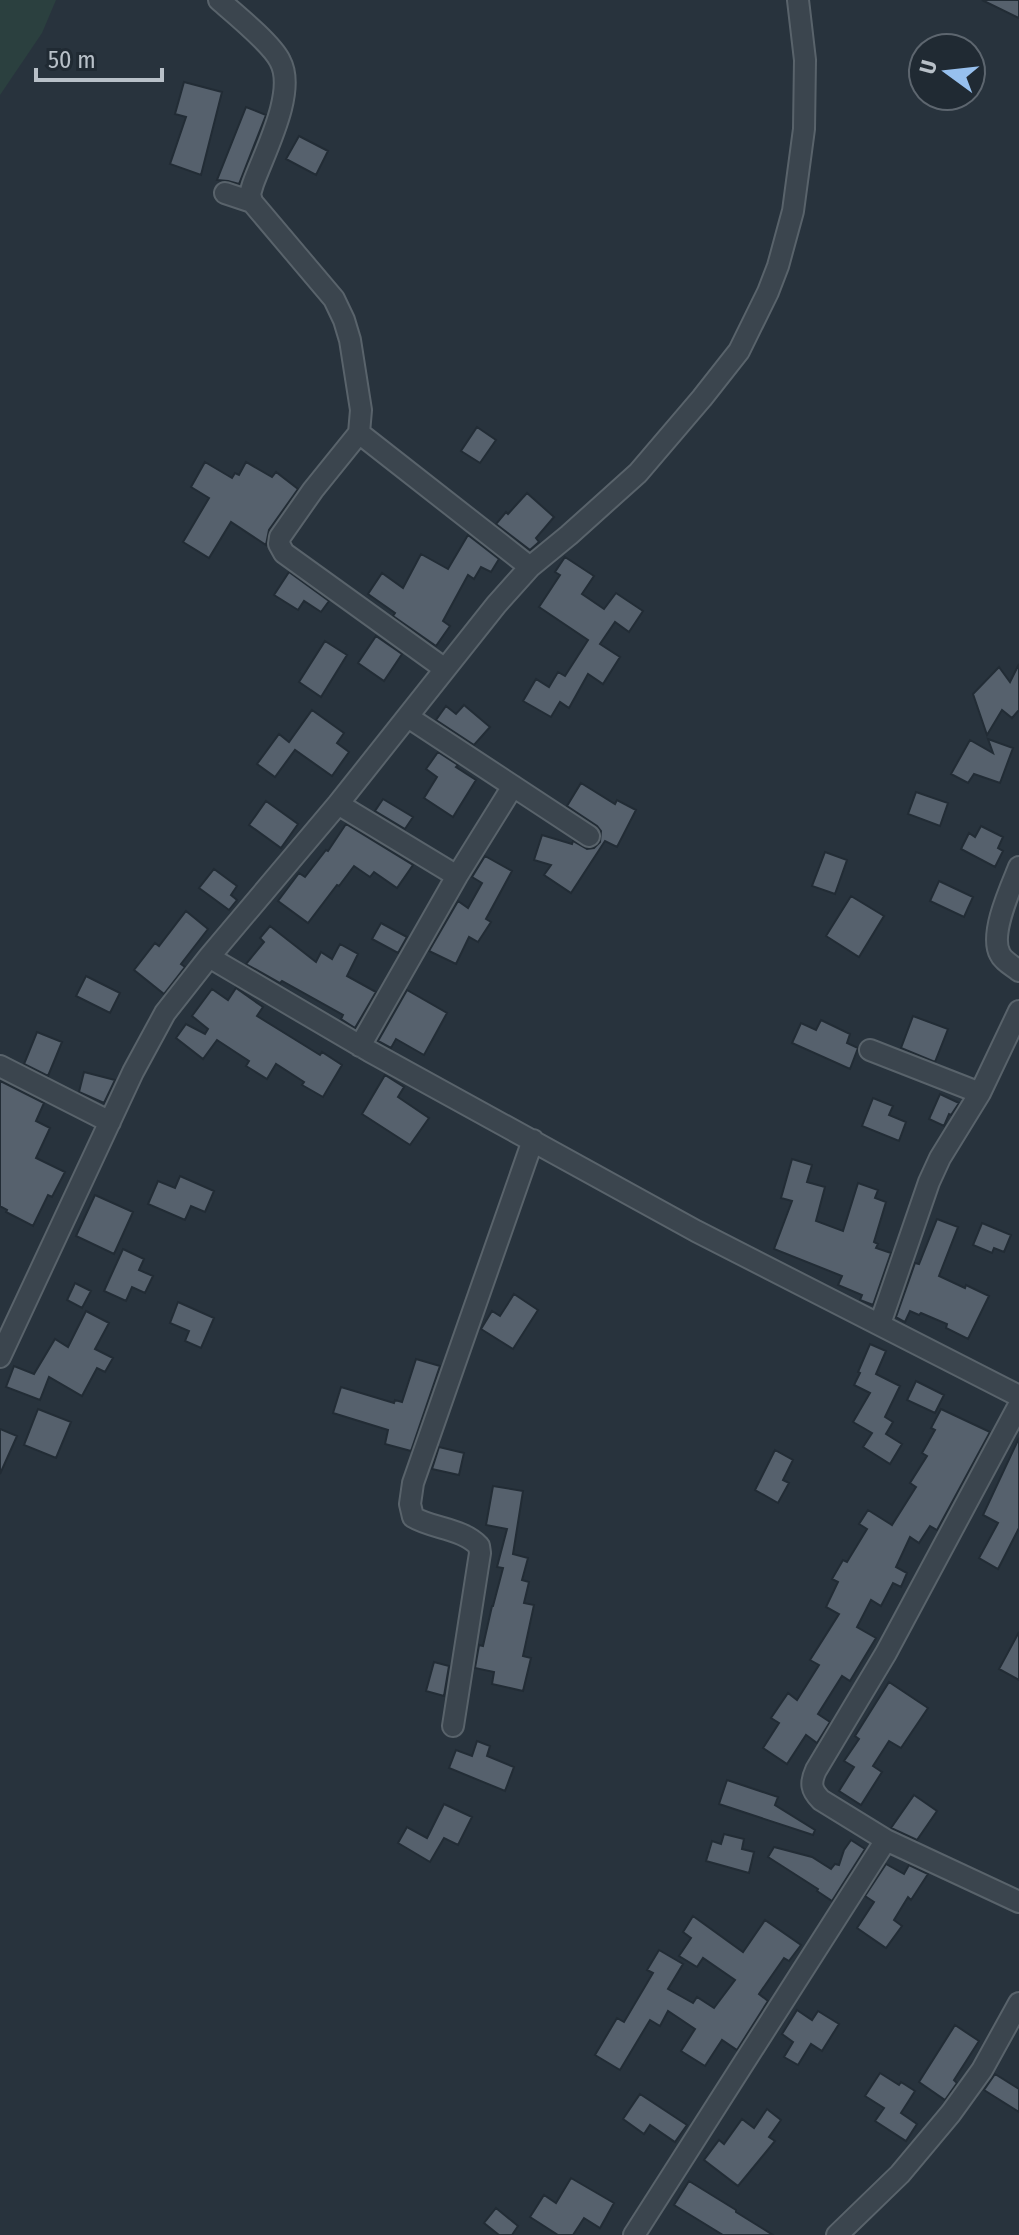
<svg xmlns="http://www.w3.org/2000/svg" width="1019" height="2235" font-family="'Fira Sans Condensed',sans-serif">
<style>
.green{fill:#2b403f}
.building{fill:#56616d;stroke:#222c35;stroke-width:2}
.lines{fill:none;stroke-linecap:round;stroke-linejoin:round}
.minor-casing{stroke:#59636b;stroke-width:24}
.minor{stroke:#3b454e;stroke-width:20}
</style>
<rect width="100%" height="100%" fill="#28333d"/>
<path class="green" d="M0 0H56L42 33 0 95Z"/>
<path class="building" d="M982 0H1019V18Z
M184 82 222 92 201 175 170 164 186 117 175 114Z
M246 107 266 115 239 184 228 181 217 180Z
M299 136 328 151 316 175 286 159Z
M477 427 496 440 480 463 461 451Z
M205 462 232 478 235 473 239 475 246 462 272 477 276 472 298 489 269 530 266 545 231 522 209 558 183 542 209 498 191 487Z
M527 493 554 517 536 538 539 542 530 550 496 524 506 512 508 514Z
M468 535 499 559 491 572 481 567 474 579 468 575 443 621 450 626 436 646 393 616 395 613 368 594 382 573 403 588 421 554 448 569Z
M565 557 594 576 582 594 604 609 616 593 643 611 629 632 615 622 600 644 620 657 603 684 588 674 569 708 560 702 551 717 523 701 536 679 549 687 558 672 565 676 588 640 539 607 560 575 555 572Z
M289 572 329 601 321 612 304 601 298 610 274 595Z
M376 636 402 654 384 681 358 663Z
M325 641 347 655 321 697 299 682Z
M1019 664V710L1012 718 1002 710 987 735 973 694 999 667 1010 682Z
M464 705 490 727 474 745 436 720 446 706 456 714Z
M312 710 344 733 337 743 349 752 332 776 295 750 275 777 257 764 279 734 289 742Z
M988 739 1013 748 1000 783 974 774 968 783 951 774 970 740 993 753Z
M438 752 458 765 456 767 476 780 453 817 424 798 437 777 426 769Z
M581 783 615 804 617 800 636 810 617 847 605 841 571 893 544 875 551 865 534 860 542 835 572 844 573 841 587 849 594 848 600 842 601 831 597 826 567 806Z
M916 792 948 803 940 826 908 814Z
M383 799 413 817 405 829 375 811Z
M266 801 298 824 281 848 249 825Z
M346 824 413 865 397 888 374 872 370 877 354 866 339 886 337 885 308 923 278 901 299 873 305 877 326 850 328 851Z
M981 826 1003 837 998 848 1003 851 995 867 961 849 969 833 975 837Z
M825 852 847 860 835 894 812 886Z
M485 856 512 871 486 919 491 922 478 942 469 937 456 964 429 951 458 901 468 908 482 883 472 877Z
M214 869 237 886 231 895 237 900 229 910 199 888Z
M939 881 973 897 964 917 930 901Z
M851 896 884 916 859 957 826 936Z
M186 911 208 929 181 964 185 967 164 994 134 970 155 943 159 946Z
M381 923 407 937 398 953 372 939Z
M270 926 316 962 321 952 332 959 340 944 358 954 347 976 376 992 355 1028 341 1019 343 1015 282 981 280 983 246 964 264 942 260 938Z
M86 976 120 993 110 1013 76 996Z
M236 988 263 1007 257 1016 320 1055 322 1052 342 1065 323 1097 302 1085 304 1082 276 1064 267 1079 246 1066 249 1061 217 1040 203 1059 176 1038 186 1024 205 1034 208 1029 192 1016 212 989 228 1000Z
M407 990 447 1013 424 1055 396 1039 391 1048 378 1041Z
M913 1016 948 1029 935 1062 901 1048Z
M821 1020 850 1034 847 1043 858 1048 850 1069 792 1043 801 1023 816 1030Z
M37 1032 62 1042 48 1076 24 1064Z
M84 1072 115 1080 104 1103 79 1092Z
M385 1075 404 1087 398 1097 429 1118 410 1145 362 1114Z
M0 1081 44 1103 36 1121 50 1128 36 1158 65 1172 52 1197 48 1195 33 1226 6 1212 7 1210 0 1206Z
M940 1094 959 1103 951 1115 949 1114 944 1126 929 1119Z
M873 1098 893 1106 889 1115 906 1122 899 1141 862 1126Z
M792 1159 812 1165 807 1182 825 1187 816 1221 843 1231 858 1183 878 1190 875 1198 886 1202 874 1242 878 1244 876 1248 891 1253 873 1305 860 1300 862 1295 838 1285 842 1276 774 1249 792 1201 781 1198Z
M180 1176 214 1191 205 1212 191 1206 185 1220 148 1204 158 1181 175 1188Z
M95 1195 133 1212 114 1254 76 1236Z
M937 1219 958 1227 939 1276 965 1288 966 1285 989 1296 968 1339 946 1328 947 1324 921 1313 919 1315 910 1311 905 1322 896 1317 915 1263 919 1264Z
M982 1223 1011 1235 1004 1252 994 1248 992 1253 973 1245Z
M123 1249 144 1259 139 1270 153 1276 145 1293 132 1287 126 1301 104 1291Z
M75 1283 91 1291 82 1308 67 1300Z
M514 1294 538 1310 513 1349 481 1329 492 1311 500 1316Z
M178 1302 214 1318 201 1348 185 1341 189 1331 170 1323Z
M86 1311 109 1323 95 1349 113 1358 105 1372 97 1368 82 1396 49 1377 40 1400 6 1387 14 1366 34 1374 55 1339 68 1347Z
M870 1344 886 1351 876 1374 900 1386 885 1417 893 1422 886 1434 902 1444 890 1464 863 1447 872 1433 853 1422 870 1393 854 1385 860 1373 858 1372Z
M416 1359 440 1366 411 1451 385 1444 388 1430 333 1413 341 1387 394 1403 395 1400 402 1402Z
M916 1381 944 1395 935 1413 907 1400Z
M38 1409 71 1422 56 1458 24 1445Z
M941 1409 990 1432 937 1530 930 1526 919 1543 910 1537 896 1567 907 1573 901 1587 893 1583 881 1606 871 1600 857 1627 876 1638 850 1681 842 1676 818 1714 830 1722 817 1743 806 1735 787 1764 763 1748 779 1723 771 1718 788 1693 797 1700 819 1665 810 1660 839 1614 826 1607 838 1582 832 1579 843 1560 847 1562 867 1529 859 1524 868 1510 892 1525 916 1487 910 1483 927 1456 922 1453 935 1430 931 1428Z
M0 1429 17 1436 0 1474Z
M1019 1438V1528L998 1569 979 1558 998 1523 983 1515Z
M439 1447 464 1453 459 1475 432 1469Z
M775 1450 793 1460 783 1480 789 1483 778 1503 755 1490Z
M493 1486 523 1491 513 1554 528 1558 522 1580 529 1582 524 1603 534 1605 523 1656 531 1658 523 1691 492 1684 494 1672 475 1668 479 1645 483 1646 492 1606H493L503 1568 497 1567 507 1529 486 1525Z
M1019 1632V1680L999 1669Z
M434 1662 449 1666 444 1696 426 1691Z
M889 1682 928 1708 901 1748 889 1741 873 1766 882 1772 861 1805 839 1791 854 1767 844 1761 859 1739 855 1736Z
M477 1741 490 1746 487 1756 514 1767 505 1791 449 1768 456 1750 472 1756Z
M727 1780 778 1797 775 1805 815 1830 813 1835 719 1804Z
M914 1795 937 1811 917 1840 891 1828Z
M444 1804 472 1817 458 1845 444 1838 430 1862 398 1843 407 1827 427 1838Z
M724 1834 744 1839 742 1849 754 1852 749 1873 706 1861 712 1841 721 1844Z
M851 1840 865 1849 832 1901 817 1891 818 1889 768 1857 774 1847 812 1857 831 1869 835 1864 839 1865 844 1850Z
M886 1864 904 1874 909 1865 928 1874 911 1900 908 1897 894 1920 902 1926 886 1948 857 1928 874 1902 865 1896Z
M693 1916 743 1952 765 1920 801 1945 789 1961 784 1958 759 1994 768 2001 737 2050 722 2040 705 2066 681 2051 695 2029 668 2011 660 2026 650 2020 620 2070 595 2055 617 2018 624 2022 653 1973 647 1970 659 1950 683 1964 668 1989 693 2003 697 1997 714 2008 735 1980 703 1958 697 1967 679 1956 691 1938 683 1932Z
M797 2010 812 2020 818 2011 839 2024 822 2051 811 2044 798 2065 784 2057 793 2042 782 2034Z
M955 2025 979 2041 954 2080 957 2083 945 2100 919 2082Z
M880 2073 899 2085 901 2082 915 2091 901 2113 917 2124 906 2141 875 2121 884 2108 865 2096Z
M995 2074 1019 2089V2112L984 2090Z
M640 2094 687 2125 675 2142 650 2125 644 2134 623 2119Z
M767 2109 781 2120 769 2137 775 2141 738 2186 704 2160 719 2140 724 2144 742 2119 754 2128Z
M571 2178 614 2203 600 2228 584 2218 573 2235H558L530 2217 544 2195 556 2203Z
M689 2181 736 2210V2212L773 2235H723L674 2205Z
M496 2208 518 2226 512 2235H499L484 2223Z"/>
<g class="lines">
<g class="minor-casing">
<path id="minor" d="M219 0C234 13 272 44 280 61 297 92 264 153 253 184L250 194 252 202 334 299 344 320 350 340 361 410 359 433 313 490 280 537 279 544 284 553 445 669
M225 193 252 202
M359 433 530 567
M408 717 589 836
M338 804 457 876
M1019 867C1011 887 989 934 1000 954 1003 961 1013 966 1019 971
M209 957 369 1051 696 1231 1019 1396
M360 1046 457 876 513 786
M870 1050 980 1093
M0 1066 110 1122
M880 1324 929 1182 940 1158 980 1093 1019 1011
M0 1357 133 1072 165 1013 209 957 338 804 496 605 530 567 569 535 638 473 702 398 739 351 768 292 778 266 793 211 804 129 805 60 798 0
M1019 1405 886 1653 816 1770C810 1783 811 1790 821 1800L886 1840 1019 1902
M453 1726 480 1553 479 1546C462 1528 433 1529 413 1517L410 1504 413 1483 533 1140
M634 2235 886 1840
M837 2235 900 2174 951 2113 982 2070 1019 2003"/>
</g>
<use href="#minor" class="minor"/>
</g>
<g transform="translate(947 72) rotate(285)"><circle r="38" fill="#202a33" stroke="#5d666f" stroke-width="2"/>
<path d="M0-6L14 30L0 20L-14 30Z" fill="#97c0ee"/>
<text y="-12" font-size="22" font-weight="bold" text-anchor="middle" fill="#b8c0c8">U</text>
</g>
<path d="M36 68v12h126v-12" fill="none" stroke="#b8c0c8" stroke-width="4"/>
<text x="48" y="68" font-size="24" fill="#b8c0c8" stroke="#202a33" stroke-width="6" paint-order="stroke">50 m</text>
</svg>
